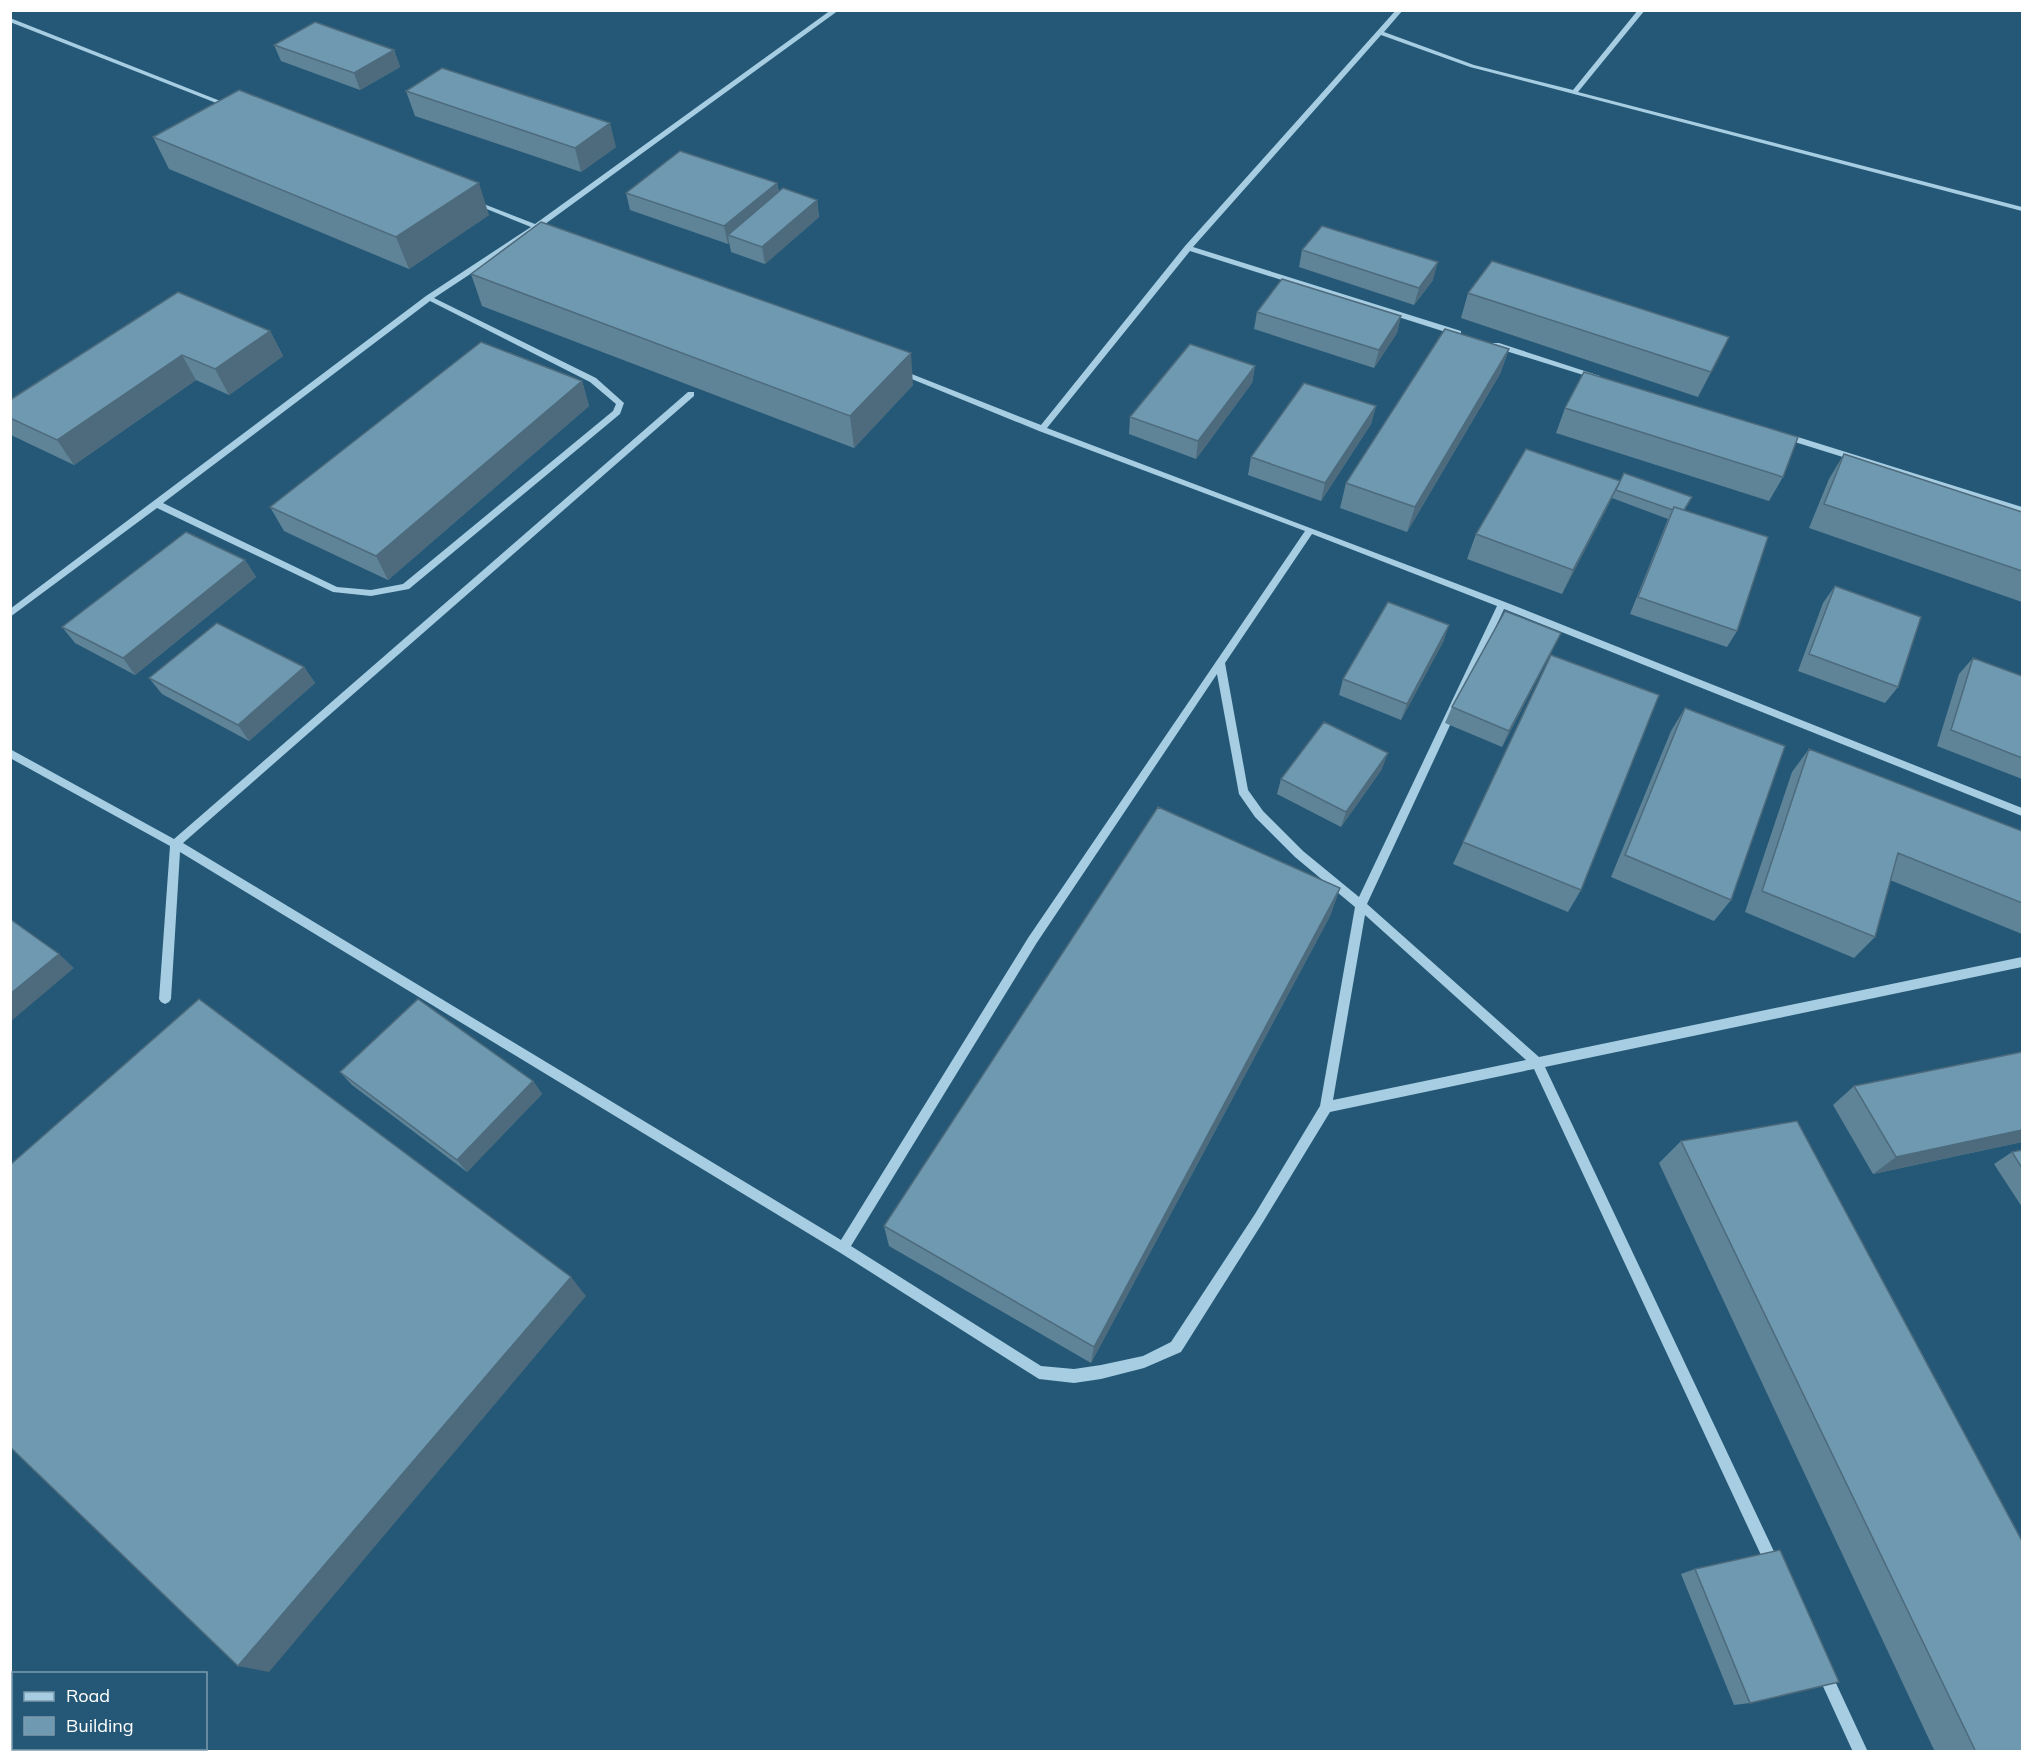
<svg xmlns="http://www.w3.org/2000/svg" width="2033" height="1762" font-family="Mulish,sans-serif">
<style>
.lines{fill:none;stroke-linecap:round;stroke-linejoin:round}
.minor{fill:#a6cde2;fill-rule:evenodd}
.wall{fill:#5f8498}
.shaded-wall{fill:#4d6b7c}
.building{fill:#6e99b1;stroke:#4d6b7c;stroke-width:1.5}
</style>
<rect width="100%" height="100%" fill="#255876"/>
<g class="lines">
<path class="minor" d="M831 10H839L541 227 549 229V233L537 230 434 298 596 378 624 403 620 414 409 589 371 596 333 592 157 508 10 617V609L426 296 531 227 472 203V201H476L535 224ZM430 301 590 382 616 404 613 411 403 584 371 590 337 587 163 503Z
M1396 10H1403L1384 32 1474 65 1573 90 1638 10H1645L1578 92 2022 207V211L1470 67 1381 35 1193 247 1461 331V335H1455L1190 251 1047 428 1505 602 2022 808V816L1504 609 1367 904 1539 1057 2022 957V967L1545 1067 1778 1560 1780 1565 1778 1570 1773 1572 1768 1570 1534 1069 1330 1112 1263 1222 1181 1352 1144 1368 1101 1379 1074 1383 1039 1379 839 1252 180 852 171 999 169 1002 165 1004 161 1002 159 999 170 846 10 758V749L174 839 688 392H694V396L183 843 841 1240 1028 938 1305 531 1039 431 897 373 898 371H904L1041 425 1185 246ZM1312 534 1497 606 1359 897 1303 851 1263 811 1248 790 1225 663ZM1217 674 1239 794 1255 817 1295 857 1355 907 1320 1106 1255 1214 1171 1342 1143 1356 1101 1365 1074 1369 1041 1366 851 1246 1036 944ZM1365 915 1526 1060 1333 1100Z
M10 18 233 106 234 107 229 108 10 22Z
M1493 343H1499L1600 376 1599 378H1593L1493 347Z
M1785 433 2022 507V513L1782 438V434Z
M1823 1664 1828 1666 1868 1752H1853L1816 1671 1818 1666Z"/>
</g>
<path class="wall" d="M274 45 394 50 400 67 360 90 281 61Z
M406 91 616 147 581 172 415 116Z
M153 137 489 215 409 269 169 169Z
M777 183 779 192 817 200 819 217 765 264 731 252 729 242 728 244 630 210 626 193Z
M1302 250 1433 280 1414 305 1299 267Z
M471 274 913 385 854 448 482 306Z
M1468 293 1729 337 1698 397 1461 318Z
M1257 312 1401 316 1397 333 1374 368 1254 329Z
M270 331 283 356 229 395 196 380 74 465 13 436 10 432V400Z
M1509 349 1500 374 1407 532 1340 508 1346 483Z
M1255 366 1252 383 1196 459 1129 434 1130 417Z
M582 381 589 406 388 580 284 531 270 507Z
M1376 406 1371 424 1321 501 1248 475 1251 457Z
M1565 408 1783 477 1769 501 1556 433Z
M1526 449 1685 511 1737 631 1727 647 1630 614 1668 519 1612 498 1562 594 1467 559 1476 534Z
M1844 454 2022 512V602L1809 528 1829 479Z
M245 560 256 577 135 675 75 643 62 627Z
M1835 586 1898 687 1885 703 1798 671 1823 603Z
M1449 625 1443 642 1401 720 1339 695 1343 679Z
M1553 649 1502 747 1445 723 1452 707Z
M1551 655 1581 890 1568 912 1453 864Z
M1973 658 2022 676V779L1937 746 1959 674Z
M304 667 315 683 249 741 162 694 149 678Z
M1685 708 1731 900 1714 921 1611 877 1671 731Z
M1809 749 2022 831V934L1890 880 1875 937 1854 958 1745 912 1792 772Z
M1382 769 1341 827 1277 794 1281 779Z
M1340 888 1330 916 1091 1363 889 1246 884 1226Z
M2022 1052V1142L1873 1174 1833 1105 1854 1086Z
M340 1072 533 1081 542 1094 467 1172 352 1085Z
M1681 1141 2022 1752H1935L1659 1163Z
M2022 1150V1207L1994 1164 2012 1152Z
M1695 1569 1750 1703 1734 1705 1681 1574Z"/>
<path class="shaded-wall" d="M394 50 400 67 360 90 354 73Z
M610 123 616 147 581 172 575 148Z
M479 183 489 215 409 269 396 237Z
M777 183 780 200 728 235 729 242 728 244 724 226Z
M817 200 819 217 765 264 762 247Z
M1438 262 1433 280 1414 305 1419 288Z
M1401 316 1397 333 1374 368 1379 350Z
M270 331 283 356 229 395 215 369Z
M1729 337 1717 362 1698 397 1711 372Z
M1509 349 1500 374 1407 532 1415 507Z
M911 353 913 385 854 448 850 416Z
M182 355 196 380 74 465 57 440Z
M1255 366 1252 383 1196 459 1198 441Z
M582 381 589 406 388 580 376 556Z
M1376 406 1371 424 1321 501 1325 483Z
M1620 481 1608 506 1562 594 1573 570Z
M245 560 256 577 135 675 123 658Z
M1449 625 1443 642 1401 720 1407 704Z
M1561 633 1553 649 1502 747 1509 731Z
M304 667 315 683 249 741 238 725Z
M1388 753 1382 769 1341 827 1346 812Z
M1340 888 1330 916 1091 1363 1094 1347Z
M59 954 74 968 10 1022V994Z
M533 1081 542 1094 467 1172 457 1160Z
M2022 1130V1142L1873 1174 1896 1157Z
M571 1277 586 1296 269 1672 238 1666Z"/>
<path class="building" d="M315 22 394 50 354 73 274 45Z
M442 68 610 123 575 148 406 91Z
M239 90 479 183 396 237 153 137Z
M680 151 777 183 724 226 626 193Z
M783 188 817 200 762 247 728 235Z
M541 222 911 353 850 416 471 274Z
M1322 226 1438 262 1419 288 1302 250Z
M1492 261 1729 337 1711 372 1468 293Z
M1282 279 1401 316 1379 350 1257 312Z
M178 292 270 331 215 369 182 355 57 440 10 418V400Z
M1445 329 1509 349 1415 507 1346 483Z
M481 342 582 381 376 556 270 507Z
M1190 344 1255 366 1198 441 1130 417Z
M1584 372 1798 437 1783 477 1565 408Z
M1304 383 1376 406 1325 483 1251 457Z
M1526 449 1620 481 1573 570 1476 534Z
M1844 454 2022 512V571L1824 504Z
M1624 473 1692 497 1684 510 1674 507 1673 510 1616 490Z
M1674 507 1768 537 1737 631 1638 597Z
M186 532 245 560 123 658 62 627Z
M1835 586 1921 617 1898 687 1809 654Z
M1388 602 1449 625 1407 704 1343 679Z
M1505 611 1561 633 1509 731 1452 707Z
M217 623 304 667 238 725 149 678Z
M1551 655 1659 695 1581 890 1463 842Z
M1973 658 2022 676V758L1951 730Z
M1685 708 1785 746 1731 900 1625 855Z
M1324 722 1388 753 1346 812 1281 779Z
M1809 749 2022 831V903L1898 853 1875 937 1762 891Z
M1158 807 1340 888 1094 1347 884 1226Z
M10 919 59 954 10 994Z
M199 999 571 1277 238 1666 10 1447V1165Z
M418 999 533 1081 457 1160 340 1072Z
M2022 1052V1130L1896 1157 1854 1086Z
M1797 1121 2022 1541V1752H1976L1681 1141Z
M2022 1150V1168L2012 1152Z
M1780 1550 1839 1682 1750 1703 1695 1569Z"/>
<rect width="2033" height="1762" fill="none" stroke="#ffffff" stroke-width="24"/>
<rect x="12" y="1672" width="195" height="78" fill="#255876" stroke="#7c9bad" stroke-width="1.5"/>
<rect x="24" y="1692" width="30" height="9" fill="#a6cde2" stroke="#7c9bad" stroke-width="1.5"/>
<text x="66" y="1702" font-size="18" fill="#ffffff">Road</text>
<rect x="24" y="1717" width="30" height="18" fill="#6e99b1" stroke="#7c9bad" stroke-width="1.5"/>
<text x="66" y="1732" font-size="18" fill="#ffffff">Building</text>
</svg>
